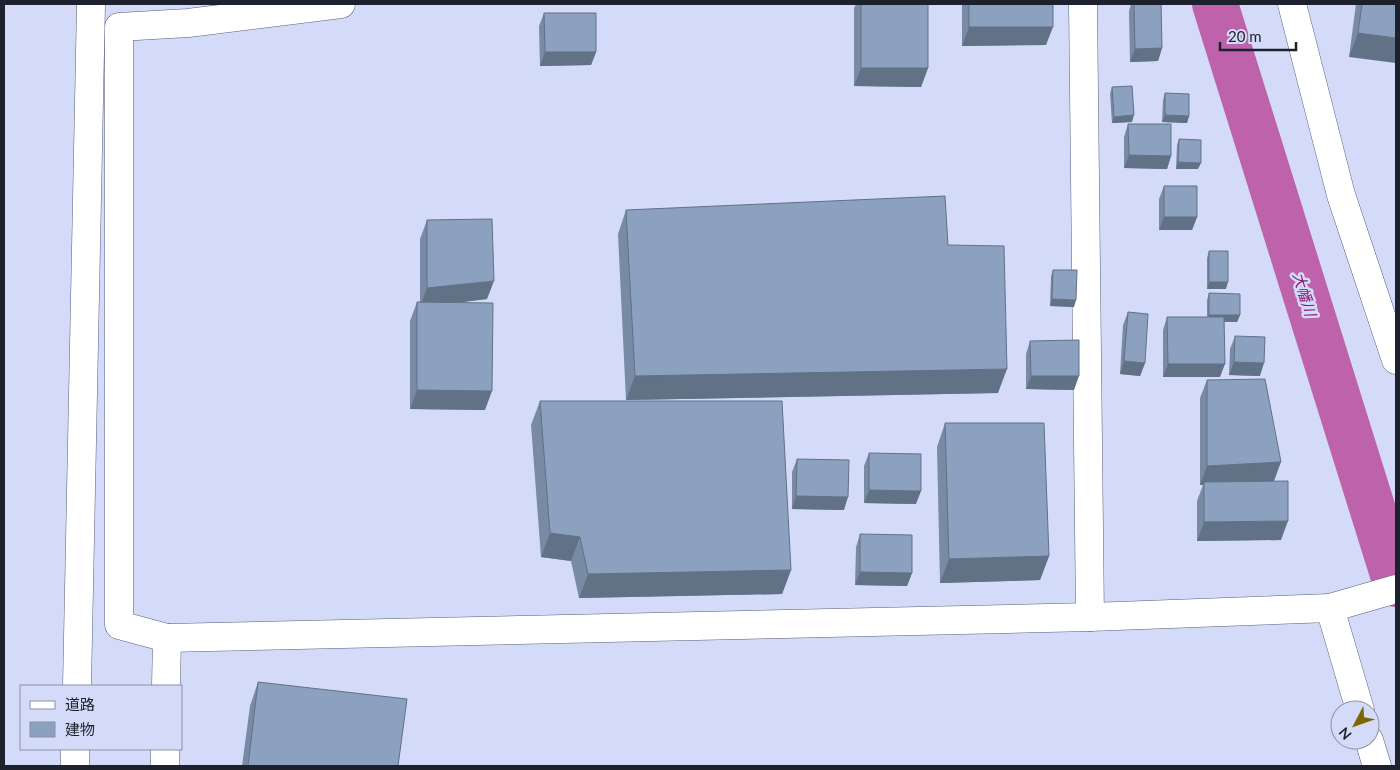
<svg xmlns="http://www.w3.org/2000/svg" width="1400" height="770" font-family="Lato,'Noto Sans JP',sans-serif">
<style>
.lines{fill:none;stroke-linecap:round;stroke-linejoin:round}
.river{stroke:#be62ab;stroke-width:46}
.street-casing{stroke:#585e7d;stroke-width:29}
.secondary-casing{stroke:#585e7d;stroke-width:29}
.street{stroke:#fff;stroke-width:28}
.secondary{stroke:#fff;stroke-width:28}
.wall{fill:#788aa4}
.shaded-wall{fill:#617186}
.building{fill:#8ba1bf;stroke:#617186}
.labels{text-anchor:middle;dominant-baseline:central;stroke-width:5;stroke-linejoin:round;paint-order:stroke}
.water-label{font-size:15px;font-style:italic;fill:#8a1979;stroke:#d4dbf8}
</style>
<rect width="100%" height="100%" fill="#d4dbf8"/>
<g class="lines">
<path class="river" d="M1215 4 1396 584"/>
<g class="street-casing">
<path id="street" d="M1083 4 1090 617
M1292 4 1341 195 1396 360
M1330 608 1396 589
M167 638 119 625V27L188 23 341 4"/>
</g>
<g class="secondary-casing">
<path id="secondary" d="M77 686 91 4
M166 686 167 638 1090 617 1330 608 1360 710
M1369 740 1377 766
M75 766V749
M165 766V749"/>
</g>
<use href="#street" class="street"/>
<use href="#secondary" class="secondary"/>
</g>
<path class="wall" d="M856 4H928V68L921 87 854 86V8Z
M962 4H1053L1046 45 962 46Z
M1131 4H1161L1162 48 1158 61 1130 62 1129 11Z
M1356 4H1396L1349 57Z
M544 13 596 52 591 65 540 66 539 26Z
M1112 87 1132 122 1112 123 1110 94Z
M1165 93 1189 116 1187 123 1162 122 1163 100Z
M1128 124 1171 156 1167 169 1124 168V137Z
M1179 139 1198 169H1176L1177 145Z
M1164 186 1197 217 1192 230H1159V199Z
M626 210 948 245 998 393 626 400 618 234Z
M427 220 487 299 455 303 485 410 410 409V321L417 302H420V239Z
M1209 251 1226 289H1207V258Z
M1053 270 1074 307 1050 306 1051 276Z
M1209 293 1240 315 1237 322H1224L1220 377H1163V330L1167 317H1207V300Z
M1128 312 1145 363 1140 376 1120 374 1123 325Z
M1235 336 1260 376 1229 375 1230 349Z
M1030 341 1074 390 1026 389V354Z
M1207 380 1274 481 1260 482 1281 540 1197 541V501L1203 485H1200V398Z
M540 401 791 570 782 594 579 598 571 561 541 557 531 425Z
M945 423 1049 556 1040 580 940 583 937 447Z
M869 453 916 504 864 503V466Z
M797 459 844 510 792 509V472Z
M860 534 912 573 907 586 855 585 856 547Z
M258 682 398 766H242L250 706Z"/>
<path class="shaded-wall" d="M969 27H1053L1046 45 962 46Z
M1358 33 1396 38V63L1349 57Z
M1162 48 1158 61 1130 62 1135 49Z
M545 52H596L591 65 540 66Z
M861 68H928L921 87 854 86Z
M1134 115 1132 122 1112 123 1114 117Z
M1165 115 1189 116 1187 123 1162 122Z
M1129 155 1171 156 1167 169 1124 168Z
M1178 162 1201 163 1198 169H1176Z
M1164 217H1197L1192 230H1159Z
M494 281 487 299 420 307 427 288Z
M1209 282H1228L1226 289H1207Z
M1052 299 1076 300 1074 307 1050 306Z
M1209 315H1240L1237 322 1207 321Z
M1124 361 1145 363 1140 376 1120 374Z
M1234 362 1264 363 1260 376 1229 375Z
M1168 364H1225L1220 377H1163Z
M1007 369 998 393 626 400 635 376Z
M1031 376H1079L1074 390 1026 389Z
M417 390 492 391 485 410 410 409Z
M1281 462 1274 481 1204 485V482L1203 485H1200L1207 466Z
M869 490 921 491 916 504 864 503Z
M796 496 848 497 844 510 792 509Z
M1288 521 1281 540 1197 541 1204 522Z
M550 533 580 537 571 561 541 557Z
M1049 556 1040 580 940 583 949 559Z
M791 570 782 594 579 598 588 574Z
M860 572 912 573 907 586 855 585Z"/>
<path class="building" d="M861 4H928V68H861Z
M969 4H1053V27H969Z
M1134 4H1161L1162 48 1135 49Z
M1362 4H1396V38L1358 33Z
M544 13H596V52H545Z
M1132 86 1134 115 1114 117 1112 87Z
M1165 93 1189 94V116L1165 115Z
M1128 124H1171V156L1129 155Z
M1179 139 1201 140V163L1178 162Z
M1164 186H1197V217H1164Z
M945 196 948 245 1004 246 1007 369 635 376 626 210Z
M492 219 494 281 427 288V220Z
M1209 251H1228V282H1209Z
M1053 270H1077L1076 300 1052 299Z
M1209 293 1240 294V315H1209Z
M417 302 493 303 492 391 417 390Z
M1128 312 1148 314 1145 363 1124 361Z
M1167 317H1224L1225 364H1168Z
M1235 336 1265 337 1264 363 1234 362Z
M1079 340V376H1031L1030 341Z
M1265 379 1281 462 1207 466V380Z
M540 401H782L791 570 588 574 580 537 550 533Z
M945 423H1044L1049 556 949 559Z
M869 453 921 454V491L869 490Z
M797 459 849 460 848 497 796 496Z
M1288 481V521L1204 522V482Z
M860 534 912 535V573L860 572Z
M258 682 407 699 398 766H248Z"/>
<g class="labels">
<g class="water-label">
<text transform="translate(1305 294) rotate(73)">大幡川</text>
</g>
</g>
<rect width="1400" height="770" fill="none" stroke="#1d202d" stroke-width="10"/>
<rect x="20" y="685" width="162" height="65" fill="#d4dbf8" stroke="#8b90a7"/>
<rect x="30" y="701" width="25" height="8" fill="#ffffff" stroke="#8b90a7"/>
<text x="65" y="710" font-size="15" fill="#1d202d">道路</text>
<rect x="30" y="722" width="25" height="15" fill="#8ba1bf" stroke="#8b90a7"/>
<text x="65" y="735" font-size="15" fill="#1d202d">建物</text>
<g transform="translate(1355 725) rotate(229)"><circle r="24" fill="#d4dbf8" stroke="#8b90a7"/>
<path d="M0-4L9 19L0 12L-9 19Z" fill="#7d6800"/>
<text y="-8" font-size="14" font-weight="bold" text-anchor="middle" fill="#1d202d">N</text>
</g>
<path d="M1220 42v8h76v-8" fill="none" stroke="#1d202d" stroke-width="2.5"/>
<text x="1228" y="42" font-size="15" fill="#1d202d" stroke="#d4dbf8" stroke-width="4" paint-order="stroke">20 m</text>
</svg>
